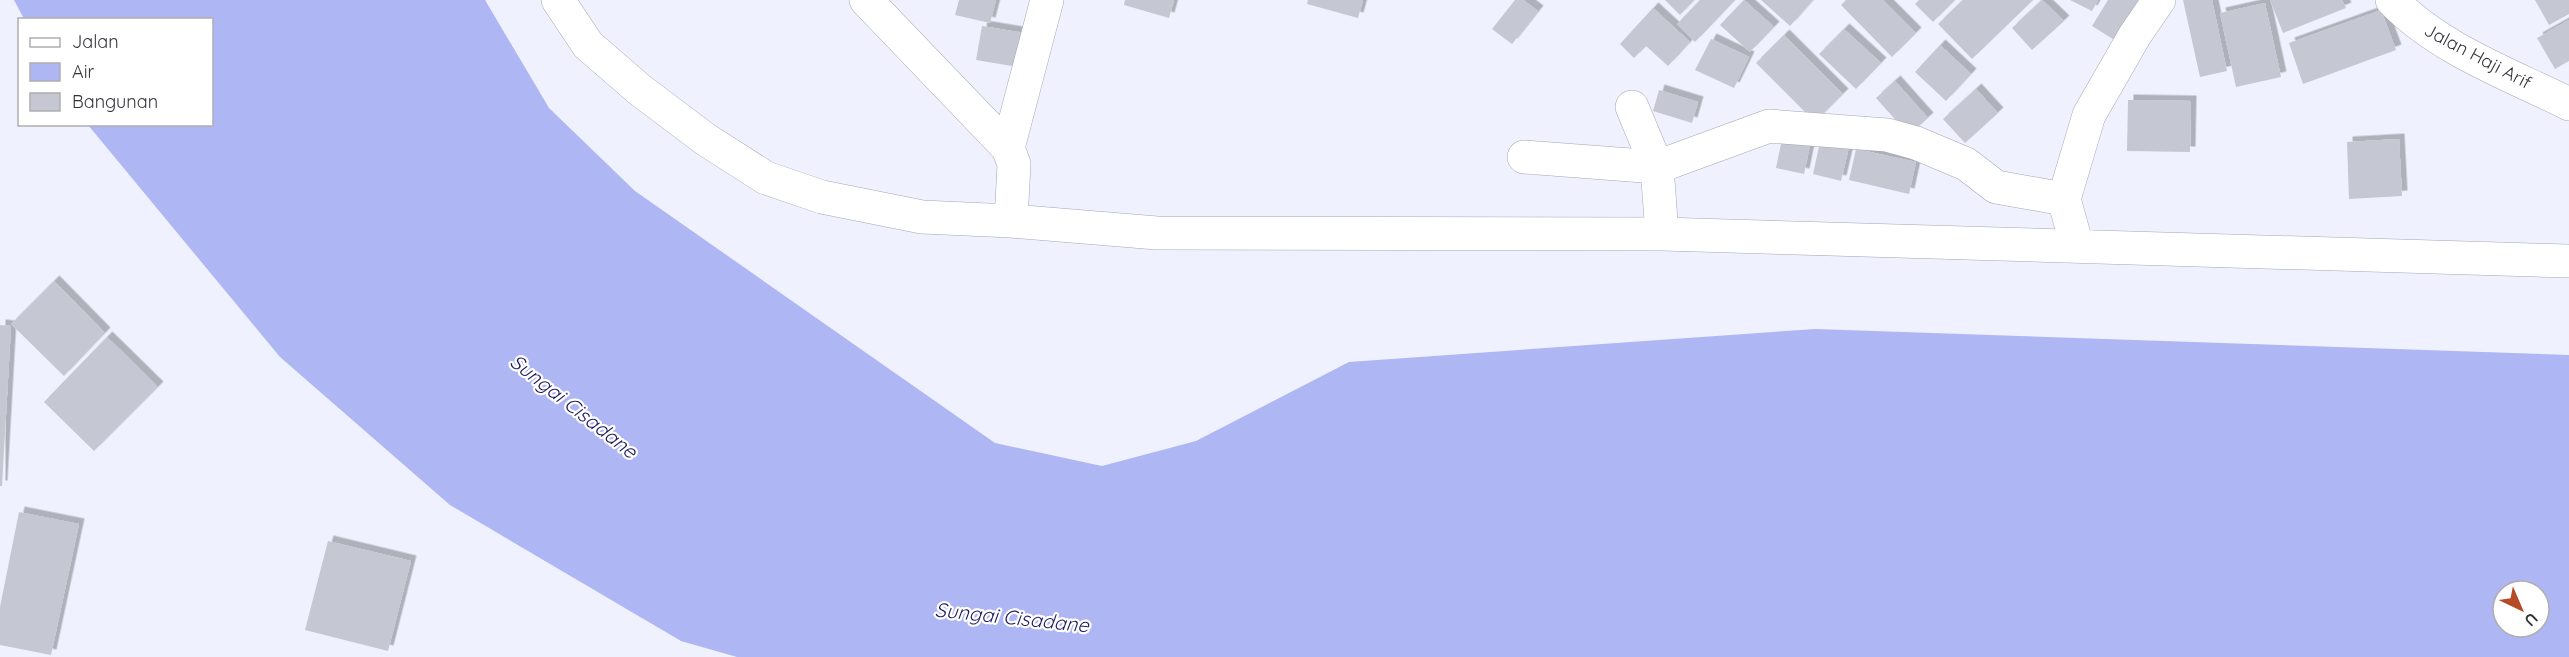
<svg xmlns="http://www.w3.org/2000/svg" width="2569" height="657" font-family="Quicksand,sans-serif">
<style>
.water{fill:#aeb6f4;fill-rule:evenodd}
.building{fill:#c5c7d3;filter:url(#shadow)}
.lines{fill:none;stroke-linecap:round;stroke-linejoin:round}
.minor-casing{stroke:#a5a7b3;stroke-width:34}
.minor{stroke:#fff;stroke-width:33}
.labels{text-anchor:middle;dominant-baseline:central;stroke-width:4.5;stroke-linejoin:round;paint-order:stroke}
.street-label{font-size:18px;fill:#34353a;stroke:#fff}
.water-label{font-size:20px;font-style:italic;fill:#201b61;stroke:#fff}
</style>
<defs>
<filter id="shadow"><feDropShadow dx="5.5" dy="-5.5" stdDeviation="0" flood-color="#0004"/></filter>
</defs>
<rect width="100%" height="100%" fill="#eff1fe"/>
<path class="water" d="M14 0H485L549 108 635 191 995 443 1102 466 1196 441 1349 362 1815 329 2569 355V657H737L681 641 450 505 280 357 88 125 212 124V20L24 19ZM2503 591H2539V627H2503Z"/>
<path class="building" d="M959 0H996L990 23 955 15Z
M1125 0H1174L1169 18 1124 5Z
M1308 0H1363L1358 18 1307 4Z
M1515 0H1523L1538 11 1512 44 1492 29Z
M1665 0H1694L1680 15Z
M1700 0H1735L1695 42 1677 24Z
M1744 0 1774 27 1750 52 1720 25Z
M1761 0H1813L1790 26Z
M1846 0H1883L1916 33 1892 57 1841 5Z
M1919 0H1955L1933 22 1915 4Z
M1963 0H2033L1972 59 1938 24Z
M2042 0 2064 21 2032 50 2012 28Z
M2070 0H2098L2092 11Z
M2108 0H2153L2124 46 2092 26Z
M2183 0H2212L2227 71 2200 77Z
M2270 0H2342L2346 8 2283 33Z
M2535 0H2569V14L2549 25Z
M2265 3 2281 77 2236 87 2220 13Z
M1653 8 1690 42 1668 66 1646 46 1634 58 1620 44Z
M2381 10 2396 50 2303 84 2289 43Z
M2569 20V61L2555 69 2537 38Z
M982 26 1031 34 1024 68 976 60Z
M1844 29 1881 63 1856 89 1819 54Z
M1784 35 1843 94 1815 122 1756 63Z
M1711 39 1749 57 1734 88 1695 70Z
M1940 45 1971 74 1946 101 1915 72Z
M1895 81 1928 118 1909 135 1876 98Z
M1976 89 1998 113 1965 143 1943 119Z
M1659 90 1698 102 1692 123 1653 111Z
M2128 100 2191 101 2190 152 2127 151Z
M1783 134 1811 140 1804 174 1776 168Z
M2399 139 2402 196 2349 199 2347 142Z
M1820 142 1849 147 1841 181 1813 174Z
M1856 149 1916 162 1909 194 1849 180Z
M54 281 105 333 64 376 11 324Z
M0 325 11 326 2 486H0Z
M107 337 158 387 94 451 44 402Z
M19 512 79 524 51 655 0 645V607Z
M328 541 411 561 388 651 305 630Z"/>
<g class="lines">
<g class="minor-casing">
<path id="minor" d="M558 0 588 45 640 90 705 139 766 178 822 197 922 217 1011 221 1157 233 1662 234 2569 261
M866 0 1008 148
M2392 0C2439 49 2509 74 2569 104
M1632 107 1657 167 1662 234
M1524 157 1657 167 1769 126 1887 135 1916 143 1966 164 1996 187 2064 199
M1011 221 1014 164 1008 148 1047 0
M2077 246 2064 199 2089 115 2135 35 2159 0"/>
</g>
<use href="#minor" class="minor"/>
</g>
<g class="labels">
<g class="street-label">
<text transform="translate(2478 56) rotate(28)">Jalan Haji Arif</text>
</g>
<g class="water-label">
<text transform="translate(574 406) rotate(38)">Sungai Cisadane</text>
<text transform="translate(1012 617) rotate(6)">Sungai Cisadane</text>
</g>
</g>
<rect x="18" y="18" width="195" height="108" fill="#ffffff" stroke="#aeaeb0" stroke-width="1.5"/>
<rect x="30" y="38" width="30" height="9" fill="#ffffff" stroke="#aeaeb0" stroke-width="1.5"/>
<text x="72" y="48" font-size="18" fill="#34353a">Jalan</text>
<rect x="30" y="63" width="30" height="18" fill="#aeb6f4" stroke="#aeaeb0" stroke-width="1.5"/>
<text x="72" y="78" font-size="18" fill="#34353a">Air</text>
<rect x="30" y="93" width="30" height="18" fill="#c5c7d3" stroke="#aeaeb0" stroke-width="1.5"/>
<text x="72" y="108" font-size="18" fill="#34353a">Bangunan</text>
<g transform="translate(2521 609) rotate(136)"><circle r="28" fill="#ffffff" stroke="#aeaeb0" stroke-width="1.5"/>
<path d="M0-4.5L10 22L0 15L-10 22Z" fill="#b44c27"/>
<text y="-9" font-size="16" font-weight="bold" text-anchor="middle" fill="#34353a">U</text>
</g>
</svg>
